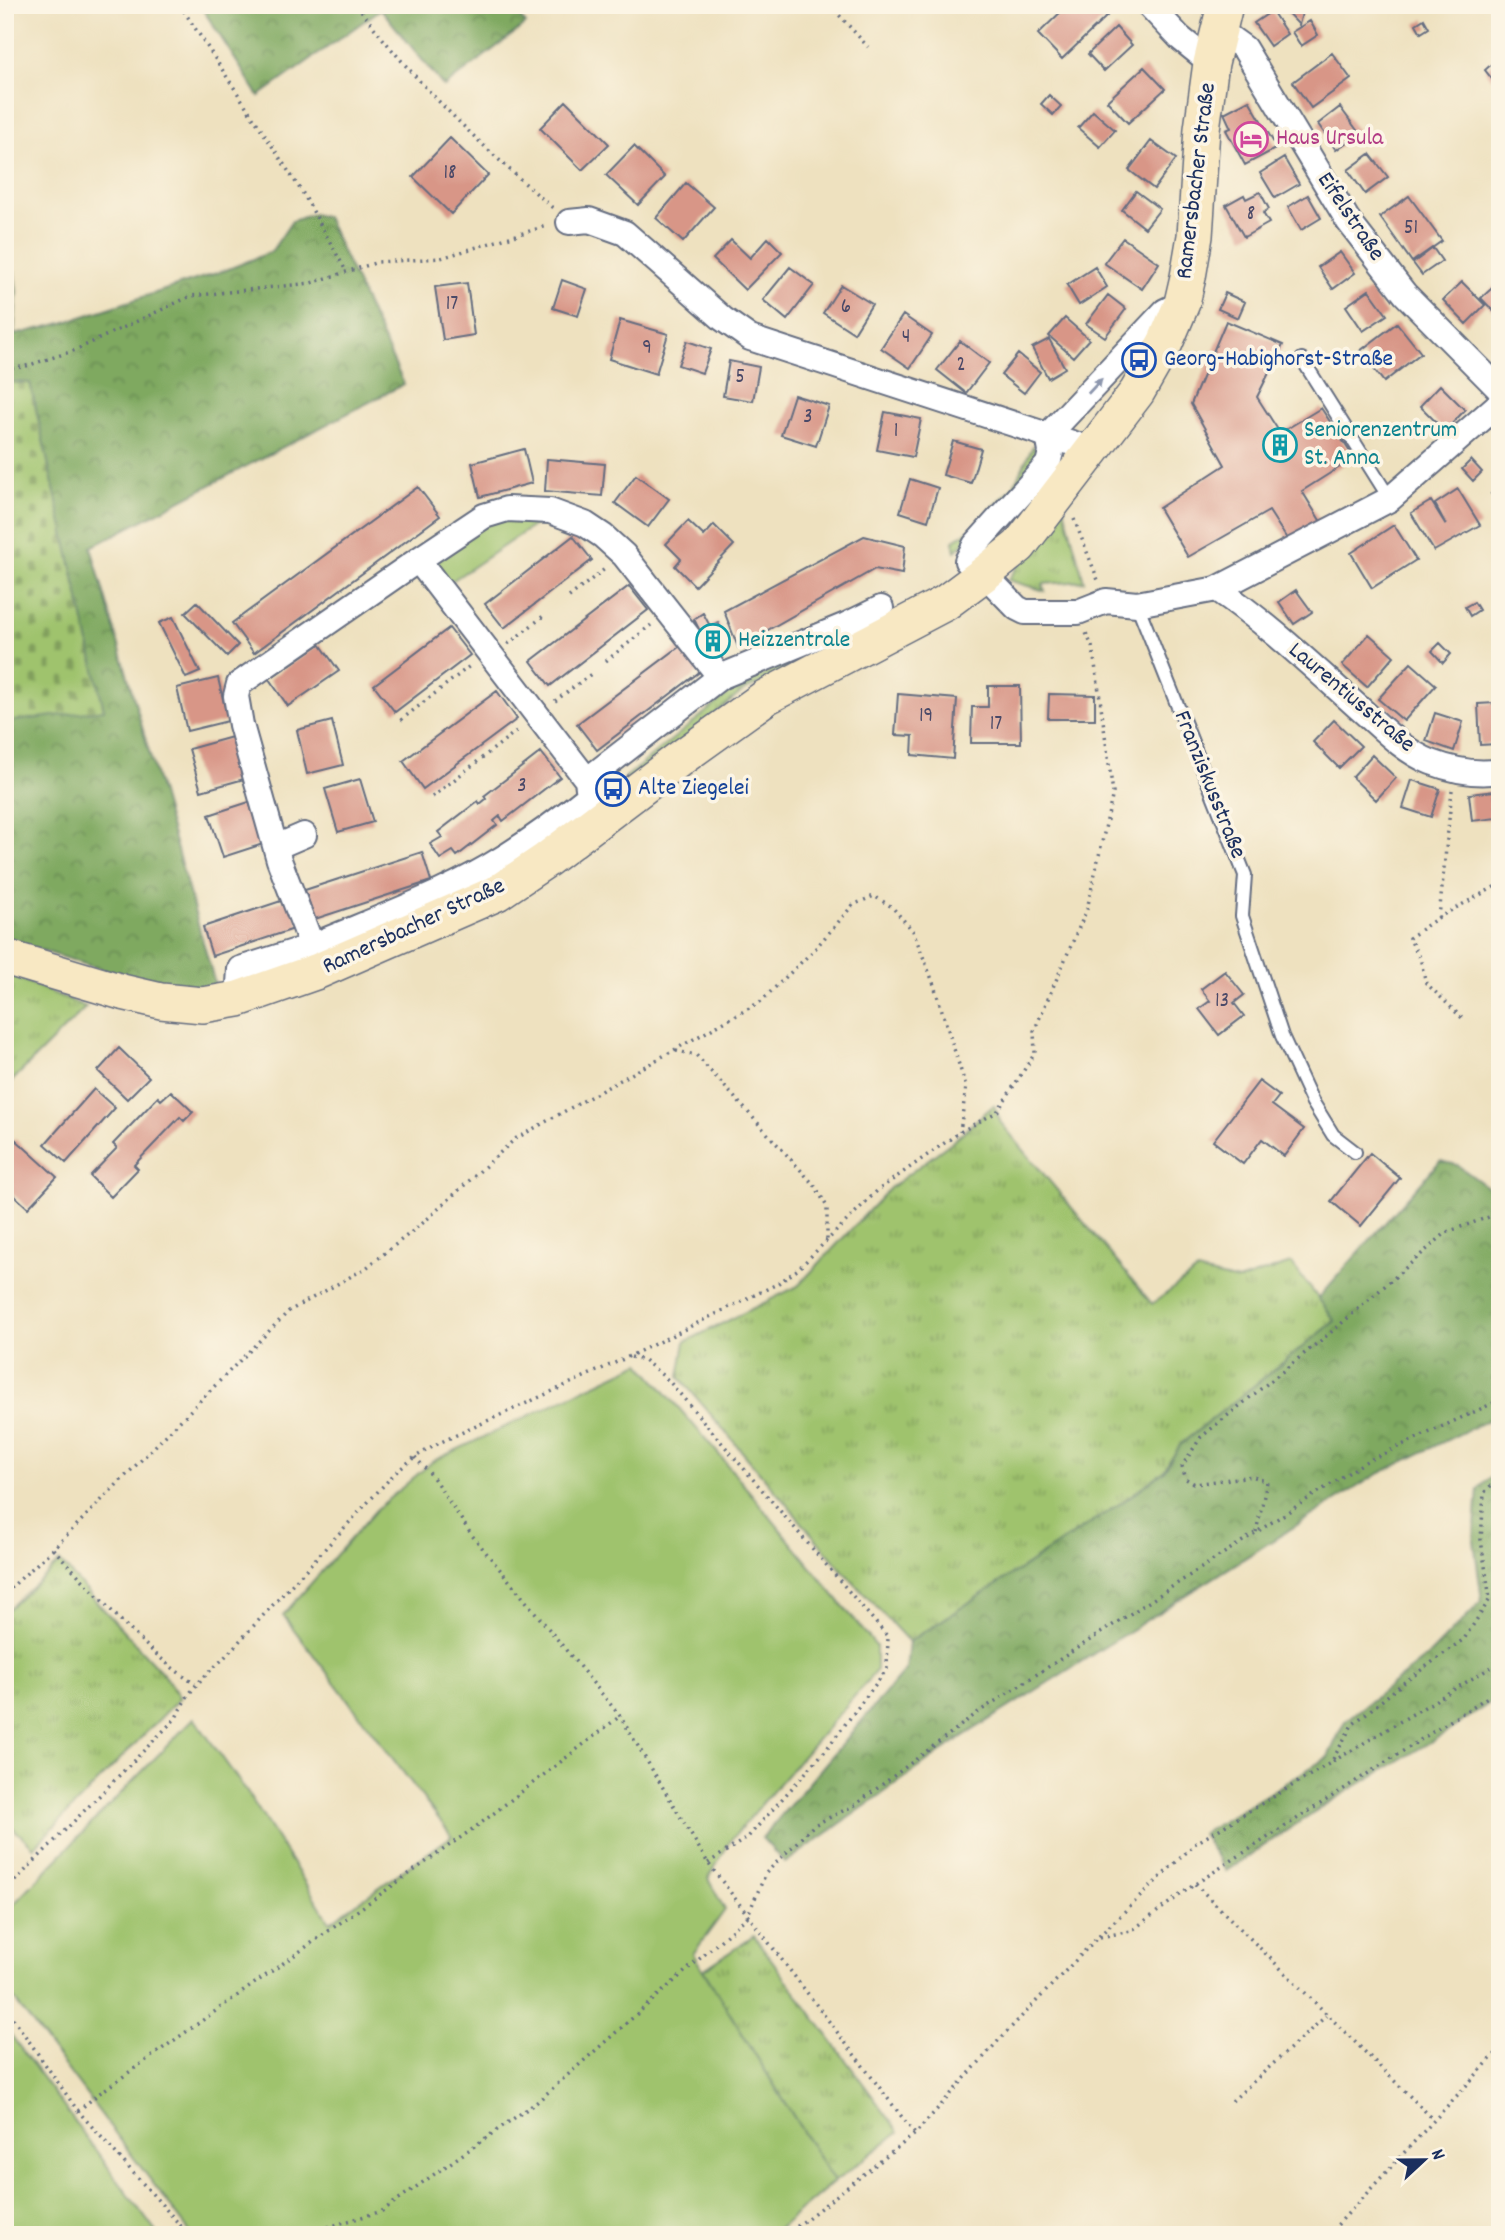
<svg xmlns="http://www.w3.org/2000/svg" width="1505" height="2240" font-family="Dekko,sans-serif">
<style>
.grass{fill:url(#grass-tufts);stroke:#5d7966;stroke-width:2}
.forest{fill:url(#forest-crowns);stroke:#4d6c5f;stroke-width:2}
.cemetery{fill:url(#cemetery-stones);stroke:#5d7966;stroke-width:2}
.green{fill:#9fc36d;stroke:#5d7966;stroke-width:2}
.building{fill:#d89687}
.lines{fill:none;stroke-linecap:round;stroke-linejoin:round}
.service-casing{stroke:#656d80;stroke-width:16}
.minor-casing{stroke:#656d80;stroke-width:28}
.secondary-casing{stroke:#656d80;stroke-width:38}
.path{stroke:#656d80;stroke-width:3.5;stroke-dasharray:2 5;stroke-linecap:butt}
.service{stroke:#fff;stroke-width:12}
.minor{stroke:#fff;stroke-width:24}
.secondary{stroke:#f8e8c3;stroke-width:35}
.oneway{fill:#8d97ae}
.labels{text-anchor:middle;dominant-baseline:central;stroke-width:7;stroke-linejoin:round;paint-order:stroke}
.number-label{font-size:21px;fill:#4a4968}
.hotel-label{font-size:24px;fill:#b23c85;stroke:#fcf5e5;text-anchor:start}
.street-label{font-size:24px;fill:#1b2f5e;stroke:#fcf5e5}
.transit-label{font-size:24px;fill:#164399;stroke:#fcf5e5;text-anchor:start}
.culture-label{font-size:24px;fill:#0d838f;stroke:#fcf5e5;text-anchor:start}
</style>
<defs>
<pattern id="grass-tufts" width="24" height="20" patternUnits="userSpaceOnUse" patternTransform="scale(1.75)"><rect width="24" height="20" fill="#9fc36d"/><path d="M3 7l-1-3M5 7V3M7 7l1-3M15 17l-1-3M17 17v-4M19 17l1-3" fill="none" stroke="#819f5d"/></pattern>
<pattern id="forest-crowns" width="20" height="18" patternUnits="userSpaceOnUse" patternTransform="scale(1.75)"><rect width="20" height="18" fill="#7fa960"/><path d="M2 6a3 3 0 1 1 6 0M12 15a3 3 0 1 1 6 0" fill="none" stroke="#678a52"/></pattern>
<pattern id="cemetery-stones" width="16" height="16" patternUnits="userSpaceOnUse" patternTransform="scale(1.75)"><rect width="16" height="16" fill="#9fc36d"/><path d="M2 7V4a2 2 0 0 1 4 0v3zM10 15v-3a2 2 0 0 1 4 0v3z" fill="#819f5d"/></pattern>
</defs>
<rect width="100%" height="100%" fill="#fcf5e5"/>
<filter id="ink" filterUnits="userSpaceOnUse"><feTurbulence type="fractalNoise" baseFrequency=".0143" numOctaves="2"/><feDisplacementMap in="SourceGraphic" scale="14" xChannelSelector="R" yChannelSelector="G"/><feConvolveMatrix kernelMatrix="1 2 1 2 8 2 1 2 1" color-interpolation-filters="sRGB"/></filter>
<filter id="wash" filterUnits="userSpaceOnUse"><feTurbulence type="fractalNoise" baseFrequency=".00686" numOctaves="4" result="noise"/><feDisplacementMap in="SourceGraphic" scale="28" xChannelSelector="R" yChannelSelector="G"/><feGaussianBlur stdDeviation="1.57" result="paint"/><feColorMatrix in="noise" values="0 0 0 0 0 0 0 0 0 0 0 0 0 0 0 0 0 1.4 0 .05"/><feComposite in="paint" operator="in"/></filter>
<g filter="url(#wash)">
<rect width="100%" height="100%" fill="#eee1bf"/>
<path class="grass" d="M1033 446 1048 456 996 516 955 551 953 541 971 529 1013 487Z
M1064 508 1084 581 1043 584 1045 591 1008 580 1030 549Z
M863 630 865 635 743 691 630 783 626 777 739 685Z
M5 975 15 977 86 1007 5 1088Z
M994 1105 1001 1123 1152 1304 1197 1271 1238 1281 1291 1263 1336 1321 1181 1444 1163 1472 1121 1503 909 1642 842 1570 679 1377 685 1342 798 1286 890 1188 953 1141Z
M60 1562 164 1675 180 1698 34 1847 5 1821V1612Z
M754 1936 899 2132 834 2182 703 1970Z"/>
<path class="forest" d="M200 5H510L526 24 444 87 381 9 259 96Z
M313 214 326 217 404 384 91 547 217 991 135 980 5 939V722L103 709 30 383 5 382V266L14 271 17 292 14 335 63 323 226 270 271 252 292 221Z
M1440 1161 1457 1165 1500 1196V1414L1376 1475 962 1737 785 1863 762 1838 906 1669 909 1642 1121 1503 1163 1472 1181 1444 1335 1321 1318 1298Z
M1500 1468V1696L1447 1732 1323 1806 1226 1871 1202 1834 1328 1757 1345 1721 1429 1655 1482 1601 1474 1541 1478 1489Z"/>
<path class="cemetery" d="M5 382 30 383 104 710 5 722Z"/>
<path class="green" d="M548 516 446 585 427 559 486 521Z
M640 1363 716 1451 876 1646V1671L731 1840 708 1879 725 1910 693 1954 834 2182 771 2235H192L5 1987V1913L194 1718 249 1795 330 1922 452 1836 283 1615 376 1510 433 1461Z
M5 2027 158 2235H5Z"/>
<g id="blocks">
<path class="building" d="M1068 5H1097L1107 16 1062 59 1038 34Z
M1280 5H1304L1299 25Z
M1272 11 1287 34 1270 46 1254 23Z
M1424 19 1429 28 1421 33 1416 24Z
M1310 21 1318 35 1301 46 1292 32Z
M1116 27 1132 45 1104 71 1088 54Z
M1332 53 1351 79 1311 108 1293 82Z
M1495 61 1500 67V72L1492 79 1485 70Z
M1144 67 1165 89 1128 123 1107 101Z
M1049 95 1061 106 1053 115 1041 104Z
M1249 100 1277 148 1245 165 1226 130 1231 128 1224 113Z
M566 101 609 144 582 170 540 128Z
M1340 107 1359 133 1336 150 1318 124Z
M1093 111 1115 130 1100 147 1078 128Z
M450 138 488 175 451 214 413 177Z
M1151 141 1176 159 1154 189 1129 170Z
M634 146 665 177 638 205 606 175Z
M1370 154 1388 177 1365 194 1348 170Z
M1284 158 1299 184 1275 198 1260 173Z
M686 183 714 207 683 242 656 218Z
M1136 191 1160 209 1145 228 1122 210Z
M1260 192 1269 209 1263 213 1269 223 1244 237 1226 205 1244 195 1246 199Z
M1308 195 1321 218 1301 230 1288 207Z
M1409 196 1442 241 1412 262 1380 217Z
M768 238 782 252 745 290 713 259 731 240 750 258Z
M1123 238 1159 263 1142 289 1104 263Z
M1433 248 1442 261 1422 275 1413 263Z
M1340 252 1355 273 1333 289 1318 267Z
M790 267 814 285 787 320 763 300Z
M1095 267 1107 287 1079 305 1067 285Z
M562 280 587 289 578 316 553 308Z
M1500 281V318L1481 298Z
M1462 282 1485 305 1466 324 1443 300Z
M467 283 474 335 443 340 435 287Z
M841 285 872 304 854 333 823 313Z
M1369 290 1387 315 1363 331 1346 306Z
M1225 293 1245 302 1238 318 1218 309Z
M1108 295 1126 309 1105 337 1086 324Z
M903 315 932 335 910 368 881 348Z
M1065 318 1089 339 1073 357 1049 336Z
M620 320 668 334 656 374 609 359Z
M1226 321 1283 345 1257 397 1280 433 1321 408 1354 458 1302 491 1321 522 1289 542 1269 511 1188 557 1159 508 1225 465 1191 404Z
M1397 323 1421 353 1384 382 1360 351Z
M1049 339 1065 368 1048 378 1032 348Z
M687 341 711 349 702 373 678 365Z
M960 341 989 363 966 393 937 370Z
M1018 354 1040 372 1024 393 1001 375Z
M729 361 759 367 753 401 723 396Z
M1440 385 1465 410 1445 431 1420 406Z
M794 395 829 406 816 446 781 435Z
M885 412 921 419 913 457 877 450Z
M953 441 981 449 971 483 943 475Z
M524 449 532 483 480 497 472 463Z
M547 459 605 464 602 496 545 491Z
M1471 460 1482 472 1473 481 1462 469Z
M636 475 669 499 648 527 615 503Z
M910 479 938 488 928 521 900 512Z
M418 487 440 516 254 653 232 623Z
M1500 487V505L1491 494Z
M1458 489 1480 525 1434 551 1411 513 1431 501 1446 525 1435 504Z
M688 521 704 536 714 525 734 545 695 586 675 566 681 559 666 544Z
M1394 525 1416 560 1372 588 1351 553Z
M573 536 592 560 504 628 485 604Z
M864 536 905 546 902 574 875 569 738 647 724 611Z
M629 586 648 610 550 686 531 661Z
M1296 590 1312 612 1294 624 1279 602Z
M197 602 238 645 227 656 185 613Z
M1474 602 1479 610 1470 616 1465 607Z
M703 613 710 626 718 622 729 647 709 656 695 634 700 631 694 619Z
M173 617 200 672 186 678 159 623Z
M449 628 470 655 395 712 374 685Z
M1369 634 1394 656 1367 687 1342 665Z
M687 641 706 667 597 750 577 724Z
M1440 643 1451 654 1443 663 1432 651Z
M320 644 339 671 288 706 269 679Z
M1411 663 1436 685 1404 721 1378 699Z
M218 678 228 721 187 731 177 688Z
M988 686H1020L1021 743H971L972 707H988Z
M497 691 517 719 423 789 403 761Z
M898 694 957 699 953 759 912 755 913 736 895 735Z
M1049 694 1095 695V719H1048Z
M1495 703 1497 744 1480 745 1478 704Z
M1435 713 1463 722 1454 751 1426 741Z
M1334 720 1361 746 1339 768 1313 742Z
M332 721 343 765 307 774 297 730Z
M232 737 244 779 201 791 189 749Z
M541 752 560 777 503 821 500 816 494 821 497 825 457 856 453 851 440 859 430 844 442 837 438 832 478 801 480 804 486 799 484 796Z
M1372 755 1396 778 1376 800 1352 777Z
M360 779 373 822 338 832 325 789Z
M1412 780 1440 789 1431 817 1403 808Z
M1494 791 1497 818 1472 821 1469 794Z
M249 802 263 844 223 857 209 815Z
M422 852 431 881 315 919 305 890Z
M290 898 300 927 212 956 203 927Z
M1225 971 1244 995 1234 1003 1244 1016 1219 1035 1199 1009 1210 1001 1201 989Z
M119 1048 149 1077 127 1099 98 1071Z
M1259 1081 1279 1096 1272 1105 1304 1129 1284 1156 1262 1139 1243 1164 1213 1141Z
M94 1089 115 1108 66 1163 45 1144Z
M171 1091 193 1112 184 1121 180 1117 134 1165 138 1169 111 1197 90 1176 117 1148 113 1144 158 1097 161 1100Z
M15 1139 57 1177 28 1208 5 1187V1150Z
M1370 1153 1400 1178 1361 1226 1331 1201Z"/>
</g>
</g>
<g filter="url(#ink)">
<use href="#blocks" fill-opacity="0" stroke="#656d80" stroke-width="2"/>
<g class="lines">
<g class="service-casing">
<path id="service" d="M1302 359 1390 499
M1137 604 1245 875 1242 916 1282 1036 1312 1101 1333 1135 1355 1152"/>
</g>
<g class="minor-casing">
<path id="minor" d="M1149 5 1180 38 1211 63
M1219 30 1244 48 1349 222 1405 294 1500 390
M569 222 589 220 625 233 723 319 750 338 1078 445 1090 452
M418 560 484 516 507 509 550 511 585 524 603 536 624 555 720 677 587 780
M967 561 975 545 1048 464 1051 452 1048 435 1165 311 1182 303
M984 574 1017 608 1025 612H1078L1106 601 1137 604 1217 589 1390 499 1500 403
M1217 589C1267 623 1312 666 1358 707 1380 726 1403 751 1431 762 1452 770 1477 775 1500 771
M720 677 846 625 881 608
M587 780 589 796C558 821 524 846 488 867 433 899 371 921 312 946L279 860 241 725 236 696 239 684 418 560 610 810
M276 847 304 835
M238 999 240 969 312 946"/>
</g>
<g class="secondary-casing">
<path id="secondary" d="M5 957 122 992 161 1001 203 1005 238 999 318 971 497 893 546 860 678 760 766 697 945 603 984 574 1019 546 1137 392 1165 343 1182 303 1188 277 1195 236 1202 129 1211 63 1225 5"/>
</g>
<path class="path" d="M180 5 304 195 346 271
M357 5C413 82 483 147 554 209
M830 5 868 47
M5 368 23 367 73 351 191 296 311 283 378 262 441 258 546 226
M1074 519 1098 580
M569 597 606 568
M508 644 546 614
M606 661 651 625
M555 701 591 674
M401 720 471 665
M1452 790 1439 917 1500 884
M432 797 519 729
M1439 917 1409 938 1420 958 1426 983 1463 1019
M676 1051 696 1055 816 1187 827 1207V1240
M631 1357 644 1360 668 1380 888 1637 887 1669 825 1751 748 1837 708 1863
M415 1457 432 1476 471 1534 620 1716 708 1863 915 2134
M1256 1532 1267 1482 1252 1476 1195 1484 1186 1479 1182 1466 1201 1437 1335 1329 1447 1232 1500 1213
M53 1549C99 1595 140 1648 195 1684
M5 1593 53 1549 289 1311 366 1268 424 1222 515 1139 760 1002 814 950 853 905 874 896 892 907 913 931 933 982 966 1087 960 1132
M1333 1759 1352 1725 1402 1684 1464 1639 1490 1599 1481 1540 1484 1493 1500 1476
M1195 1884 1434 2120
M5 1891 176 1718C188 1691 200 1680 222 1660L395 1473 415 1457 441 1442 630 1356 777 1284 797 1270 878 1190 960 1132 997 1112 1035 1053 1034 1031 1087 909 1113 793 1097 677 1092 646 1086 633
M1100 1937 1131 1931 1195 1884 1500 1689
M5 2007 78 2111 189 2235
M1232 2101 1326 2016
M78 2111 97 2095 481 1823 619 1717
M301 2235 382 2211 537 2102 747 1917 766 1873 814 1825 855 1805 980 1711 1365 1462 1500 1400
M786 2235 915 2134 999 2040 1098 1937 1196 1843 1500 1662
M1328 2235 1500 2049"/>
<use href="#service" class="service"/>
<use href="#minor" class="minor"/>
<use href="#secondary" class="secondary"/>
</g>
<defs><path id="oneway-solid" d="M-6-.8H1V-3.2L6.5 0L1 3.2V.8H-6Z" transform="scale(1.75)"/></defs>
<use class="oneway" href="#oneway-solid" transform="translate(1095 386) rotate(-47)"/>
</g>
<defs>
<g id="hotel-ring" transform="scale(1.75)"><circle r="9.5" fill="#fcf5e5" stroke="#d1479c" stroke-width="1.5"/><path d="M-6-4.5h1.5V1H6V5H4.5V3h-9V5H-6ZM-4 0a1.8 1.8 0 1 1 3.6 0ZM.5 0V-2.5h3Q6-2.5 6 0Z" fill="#d1479c"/></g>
<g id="bus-ring" transform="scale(1.75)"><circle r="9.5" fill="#fcf5e5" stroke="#1a4fb4" stroke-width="1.5"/><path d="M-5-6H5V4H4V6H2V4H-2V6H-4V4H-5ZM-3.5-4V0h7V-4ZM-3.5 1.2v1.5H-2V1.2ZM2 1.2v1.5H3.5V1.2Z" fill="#1a4fb4"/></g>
<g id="building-ring" transform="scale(1.75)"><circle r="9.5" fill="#fcf5e5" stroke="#0f9aa8" stroke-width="1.5"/><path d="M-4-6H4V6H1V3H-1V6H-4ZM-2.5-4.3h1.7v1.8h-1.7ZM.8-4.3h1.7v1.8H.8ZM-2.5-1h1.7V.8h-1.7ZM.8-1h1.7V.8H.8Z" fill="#0f9aa8"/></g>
</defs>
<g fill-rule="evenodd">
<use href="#hotel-ring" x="1251" y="139"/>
<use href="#bus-ring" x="1139" y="360"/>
<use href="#building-ring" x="1280" y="445"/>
<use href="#building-ring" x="713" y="641"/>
<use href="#bus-ring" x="613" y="789"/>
</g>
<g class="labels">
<g class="number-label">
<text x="450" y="174">18</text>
<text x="1251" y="215">8</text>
<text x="1411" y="229">51</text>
<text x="452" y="305">17</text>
<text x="846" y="308">6</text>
<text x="906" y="338">4</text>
<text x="647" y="349">9</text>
<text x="961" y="366">2</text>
<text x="740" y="378">5</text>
<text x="808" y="418">3</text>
<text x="896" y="432">1</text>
<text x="926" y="717">19</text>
<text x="996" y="725">17</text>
<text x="522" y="787">3</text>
<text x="1222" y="1002">13</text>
</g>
<g class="hotel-label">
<text x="1276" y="139">Haus Ursula</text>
</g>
<g class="street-label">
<text transform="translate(1197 181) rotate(-83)">Ramersbacher Straße</text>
<text transform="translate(1350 217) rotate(56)">Eifelstraße</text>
<text transform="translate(1351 698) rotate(40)">Laurentiusstraße</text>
<text transform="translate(1209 785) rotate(68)">Franziskusstraße</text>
<text transform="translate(414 927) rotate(-25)">Ramersbacher Straße</text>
</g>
<g class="transit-label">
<text x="1164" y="360">Georg-Habighorst-Straße</text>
<text x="638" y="789">Alte Ziegelei</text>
</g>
<g class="culture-label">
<text x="1304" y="431">Seniorenzentrum<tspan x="1304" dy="28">St. Anna</tspan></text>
<text x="738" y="641">Heizzentrale</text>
</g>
</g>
<rect width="1505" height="2240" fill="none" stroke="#fcf5e5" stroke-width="28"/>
<g transform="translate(1424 2160) rotate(68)" stroke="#fcf5e5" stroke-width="5" paint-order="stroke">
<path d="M0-5L12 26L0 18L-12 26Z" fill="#1b2f5e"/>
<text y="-10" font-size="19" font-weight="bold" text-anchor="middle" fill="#1b2f5e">N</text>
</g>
</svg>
